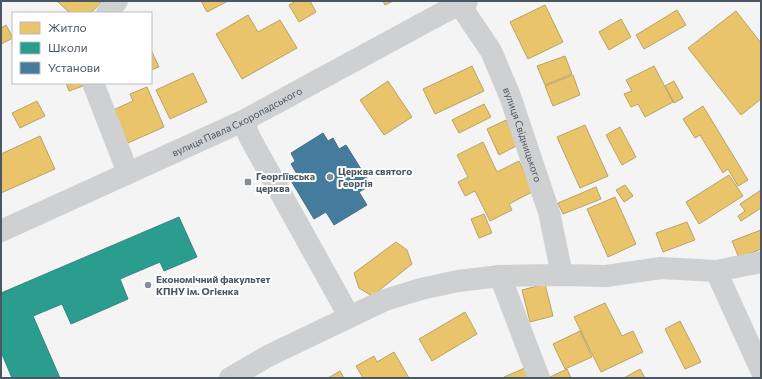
<svg xmlns="http://www.w3.org/2000/svg" width="762" height="379" font-family="Commissioner,sans-serif">
<style>
.homes{fill:#e9c46a;stroke:#b9a367}
.schools{fill:#2a9d8f;stroke:#348881}
.public{fill:#457b9d;stroke:#46708b}
.lines{fill:none;stroke-linecap:round;stroke-linejoin:round}
.minor{stroke:#ced0d2;stroke-width:22}
.poi-dot{fill:#868d94;stroke:#fff;stroke-width:1.5}
.labels{text-anchor:middle;dominant-baseline:central;stroke-width:4;stroke-linejoin:round;paint-order:stroke}
.street-label{font-size:10px;fill:#4a5661;stroke:#fff}
.poi-label{font-size:10px;font-weight:bold;fill:#4a5661;stroke:#fff;text-anchor:start}
</style>
<rect width="100%" height="100%" fill="#f4f4f4"/>
<path class="homes" d="M57 1H102L91 13H70Z
M201 1H228L207 12Z
M296 1H310L316 12 299 22 289 5Z
M383 1H393L385 5Z
M545 5 563 42 528 59 510 22Z
M677 10 686 25 644 49 636 35Z
M736 11 761 43V99L741 115 688 48Z
M248 15 258 32 280 20 297 48 242 79 216 34Z
M621 19 631 37 609 50 599 32Z
M6 25 13 38 1 44V28Z
M151 50 159 67 151 70Z
M565 56 572 74 545 85 537 66Z
M472 66 484 91 435 114 423 89Z
M654 66 673 102 645 117 638 104 631 107 624 94 632 91 626 80Z
M193 73 207 102 170 119 156 90Z
M573 75 580 95 553 106 545 86Z
M388 81 412 117 384 135 360 100Z
M674 81 683 98 674 103 665 86Z
M66 83H82L83 86 69 91Z
M147 87 164 127 128 143 113 110 133 101 130 94Z
M37 101 45 116 20 128 12 113Z
M484 104 491 117 459 133 452 120Z
M703 106 748 180 738 186 728 169 723 173 700 135 695 138 683 119Z
M506 120 518 145 499 155 487 129Z
M585 125 608 176 580 188 557 137Z
M620 127 636 157 622 165 606 135Z
M40 136 55 169 1 193V154Z
M483 142 497 172 519 161 534 191 509 204 512 210 490 221 475 191 465 196 458 182 468 177 457 155Z
M729 175 743 196 699 224 686 202Z
M625 185 633 196 624 202 616 190Z
M596 187 601 199 563 214 558 203Z
M761 190V208L741 221 738 216 745 211 740 204Z
M615 197 636 244 608 257 587 209Z
M484 214 492 233 479 238 471 219Z
M687 222 695 240 663 252 656 233Z
M761 230V249L739 258 732 241Z
M396 242 407 250 412 264 372 296 359 288 354 273Z
M545 284 553 316 530 322 522 290Z
M605 303 622 336 633 331 643 352 601 372 574 317Z
M465 312 477 334 432 361 419 339Z
M680 321 701 362 685 369 665 329Z
M580 331 592 357 565 369 553 344Z
M394 352 409 378H363L356 366 374 356 377 362Z
M527 367 532 378H504V377Z
M567 369 571 378H548Z
M640 369 645 378H624Z
M340 371 344 378H328Z"/>
<path class="schools" d="M179 217 197 257 164 271 160 262 120 279 128 299 71 324 62 304 33 316 60 378H12L1 352V293Z"/>
<path class="public" d="M323 133 328 141 333 138 339 149 346 145 371 185 359 192 367 205 334 225 326 212 314 219 290 179 297 174 291 164 295 161 291 153Z"/>
<g class="lines">
<g class="minor">
<path id="s1" d="M460 5 491 51 510 96 549 212 562 275"/>
<path d="M107 13 117 1"/>
<path d="M93 83 128 173"/>
<path d="M243 121 250 138 349 316"/>
<path id="s2" d="M1 231 243 121 444 12 467 1"/>
<path d="M761 262 716 271 761 370"/>
<path d="M230 378 270 355 385 300 421 289 458 281 500 276"/>
<path d="M539 378 500 276 562 275 606 276 661 268 716 271"/>
</g>
</g>
<g class="poi-dot">
<circle cx="330" cy="177" r="4"/>
<rect x="244" y="178" width="8" height="8" rx="2"/>
<circle cx="148" cy="285" r="4"/>
</g>
<g class="labels">
<g class="street-label">
<text stroke="none"><textPath href="#s2" startOffset="260">вулиця Павла Скоропадського</textPath></text>
<text stroke="none"><textPath href="#s1" startOffset="145">вулиця Свідницького</textPath></text>
</g>
<g class="poi-label">
<text x="338" y="171">Церква святого<tspan x="338" dy="12">Георгія</tspan></text>
<text x="256" y="176">Георгіївська<tspan x="256" dy="12">церква</tspan></text>
<text x="156" y="279">Економічний факультет<tspan x="156" dy="12">КПНУ ім. Огієнка</tspan></text>
</g>
</g>
<rect width="762" height="379" fill="none" stroke="#4a5661" stroke-width="4"/>
<rect x="12" y="12" width="140" height="72" fill="#ffffff" stroke="#b7bbc0"/>
<rect x="20" y="22" width="20" height="12" fill="#e9c46a" stroke="#b7bbc0"/>
<text x="48" y="32" font-size="12" fill="#4a5661">Житло</text>
<rect x="20" y="42" width="20" height="12" fill="#2a9d8f" stroke="#b7bbc0"/>
<text x="48" y="52" font-size="12" fill="#4a5661">Школи</text>
<rect x="20" y="62" width="20" height="12" fill="#457b9d" stroke="#b7bbc0"/>
<text x="48" y="72" font-size="12" fill="#4a5661">Установи</text>
</svg>
